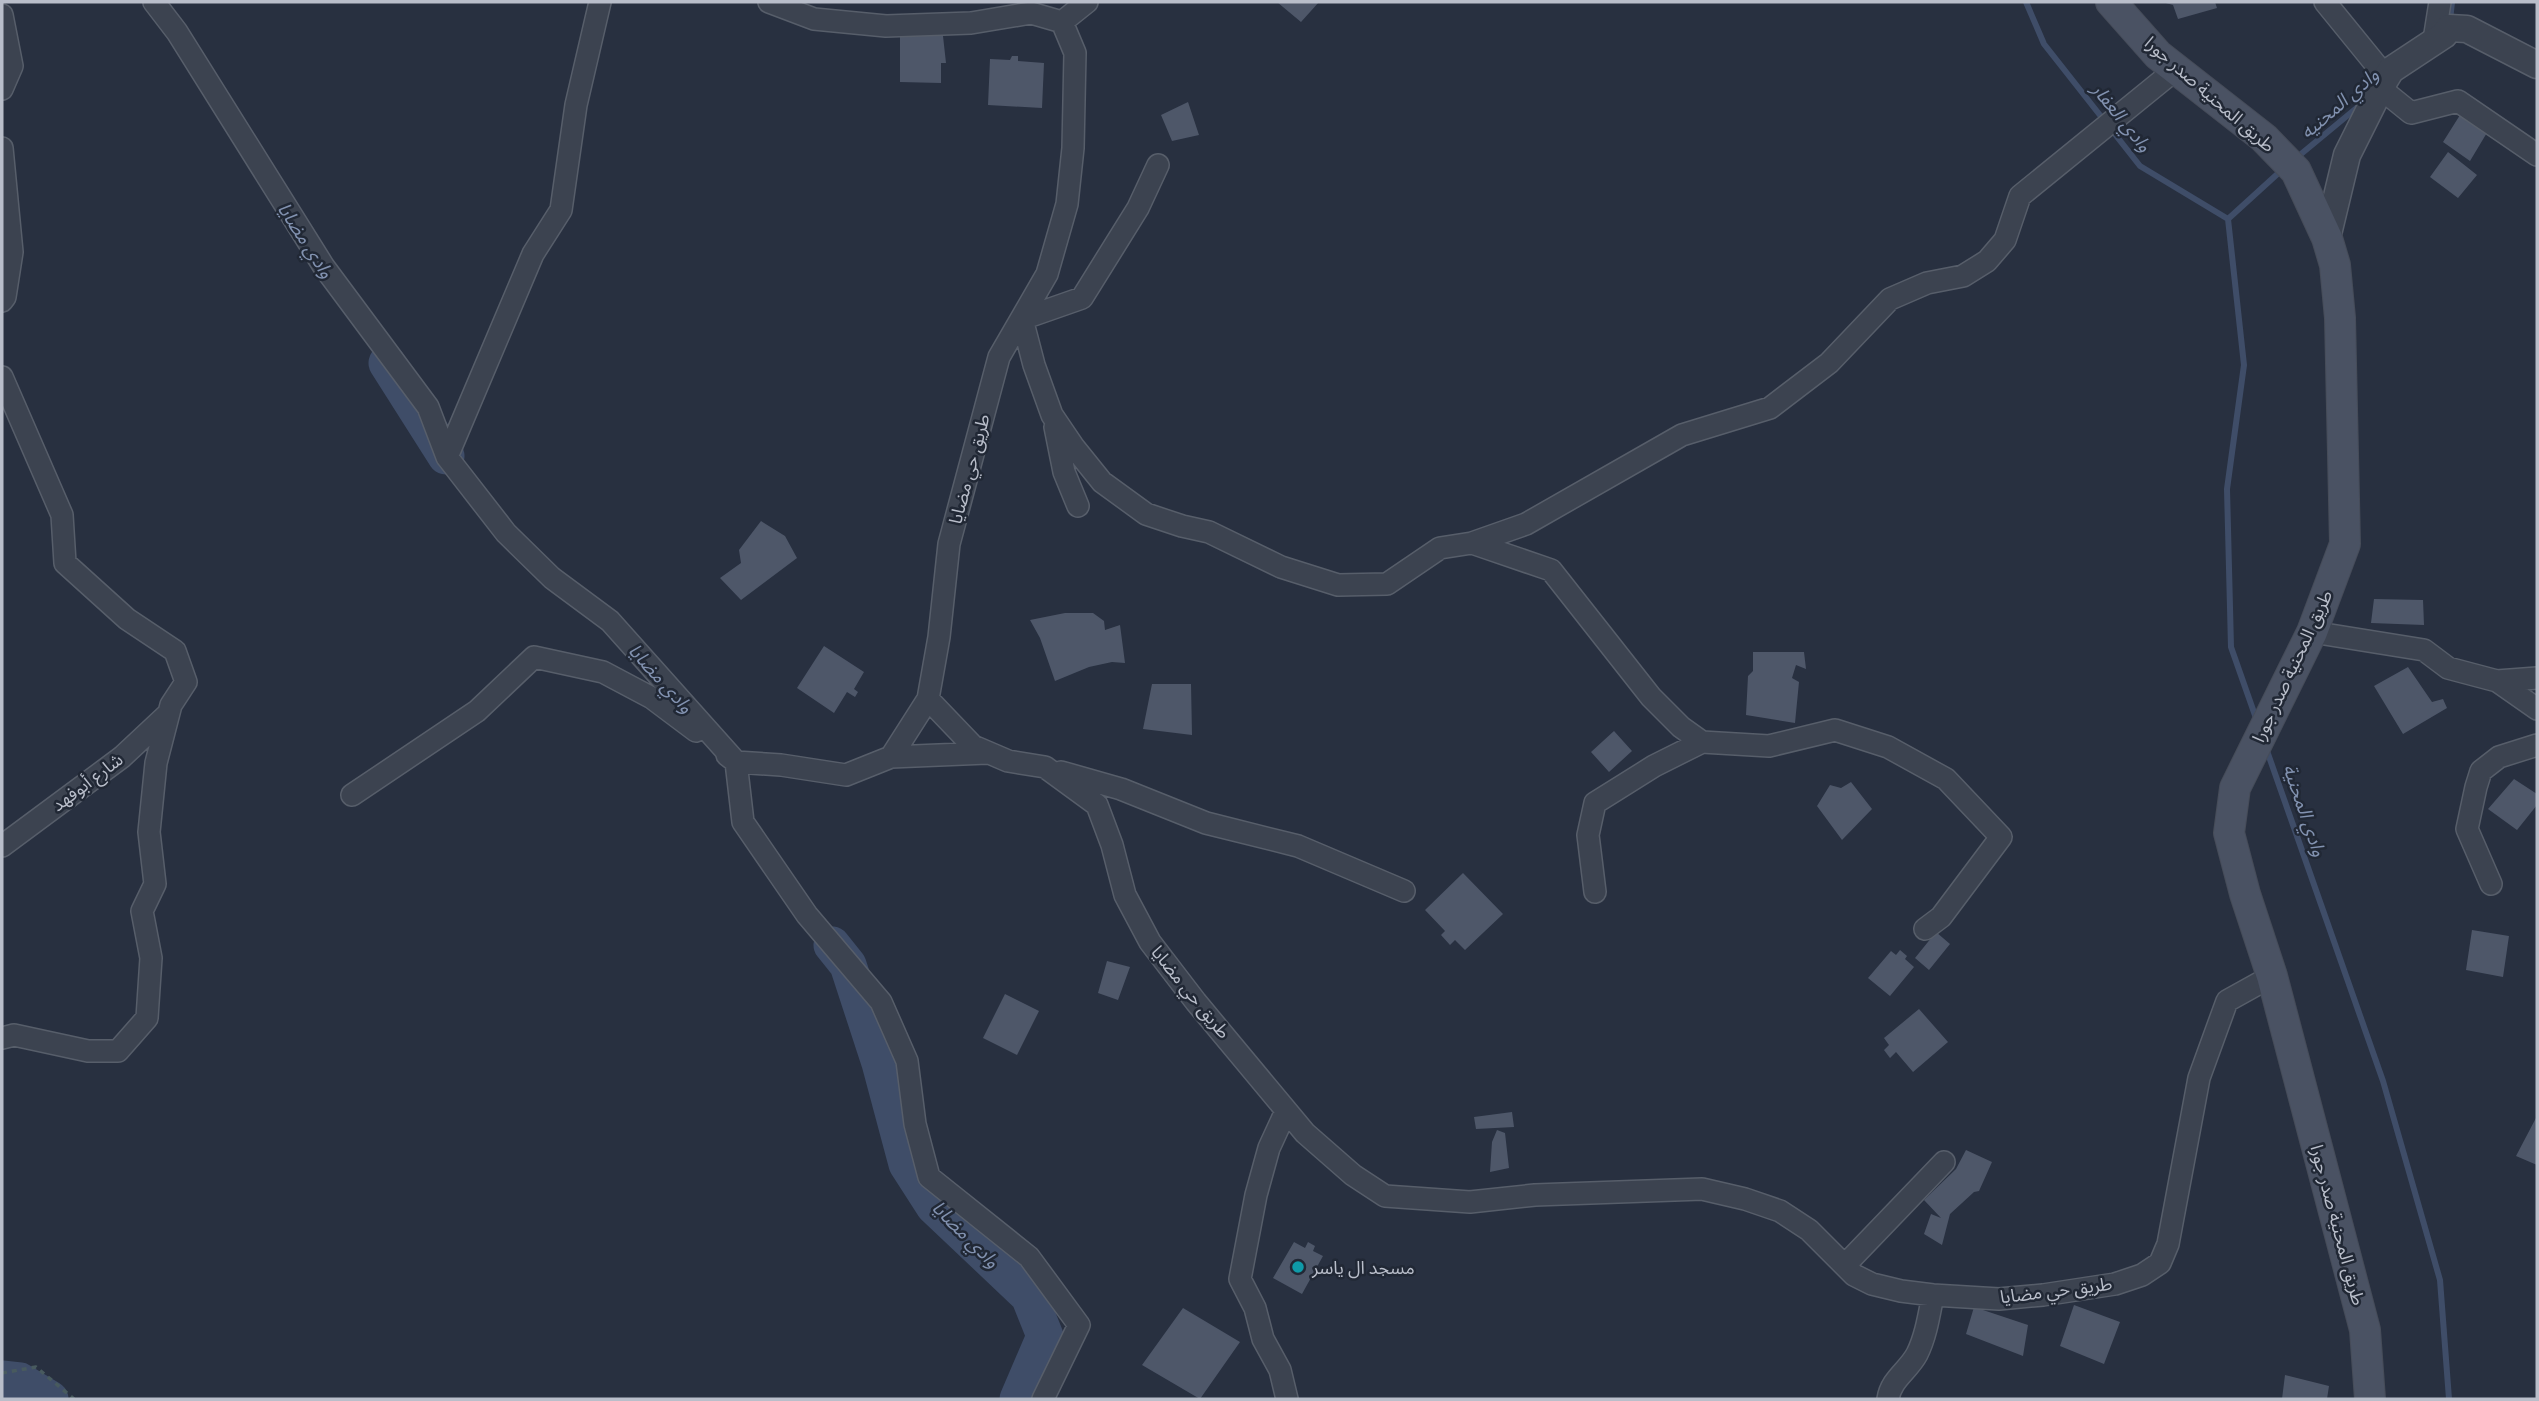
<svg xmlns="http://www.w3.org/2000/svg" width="2539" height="1401" font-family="'Archivo Narrow','Noto Sans Arabic',sans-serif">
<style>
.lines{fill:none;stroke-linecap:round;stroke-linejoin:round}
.stream{stroke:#3f4d68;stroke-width:6}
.river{stroke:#3f4d68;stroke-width:37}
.building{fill:#4e5769}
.minor-casing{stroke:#575e6a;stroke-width:24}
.tertiary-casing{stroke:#575e6a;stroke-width:29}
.secondary-casing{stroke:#464c59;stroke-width:32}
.path{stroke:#485a5e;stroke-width:3.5;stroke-dasharray:5 5;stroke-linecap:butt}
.minor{stroke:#3c4350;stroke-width:21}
.tertiary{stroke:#3c4350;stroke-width:26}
.secondary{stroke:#4a5263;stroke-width:30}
.culture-dot{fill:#0f9aa8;stroke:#212835;stroke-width:2.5}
.labels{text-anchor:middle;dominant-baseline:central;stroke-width:5;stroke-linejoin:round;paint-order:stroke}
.street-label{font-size:18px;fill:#b9beca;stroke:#212835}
.poi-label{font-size:18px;fill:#b9beca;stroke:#212835;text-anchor:start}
.water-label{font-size:19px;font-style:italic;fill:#8292b0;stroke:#212835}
</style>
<rect width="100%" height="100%" fill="#283040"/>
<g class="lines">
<path class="stream" d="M2026 2 2044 44 2140 166 2228 219
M2450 21 2452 2
M2295 159 2359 106
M2228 219 2244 365 2227 489 2231 647 2257 721
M2228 219 2284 168
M2266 748 2383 1081 2440 1280 2449 1399"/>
<path class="river" d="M387 363 446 456
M832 945 848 965 880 1063 907 1164 934 1206 1029 1296 1045 1336 1018 1399
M2 1379 20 1381 50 1399"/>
</g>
<path class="building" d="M1277 2H1319L1301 22Z
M2162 2H2215L2217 8 2178 19 2173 5Z
M900 36H943L946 63H941V83L900 82Z
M1012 56H1018V61L1044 63 1042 108 988 105 990 59 1010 60Z
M1188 102 1199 135 1172 141 1161 115Z
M2460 115 2488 131 2470 161 2443 142Z
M2448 152 2477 175 2458 198 2430 177Z
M761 521 785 536 797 558 741 600 720 578 741 563 739 550Z
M2374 599 2423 600 2424 625 2371 623Z
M1065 613H1093L1104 621 1105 630 1120 625 1125 663 1112 662 1089 667 1055 681 1040 638 1030 620Z
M824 646 864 672 854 689 858 692 855 697 847 692 834 713 797 688Z
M1753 652H1804L1806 669 1796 665 1792 678 1799 682 1795 723 1746 715 1748 676 1753 671Z
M2408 667 2432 702 2443 699 2447 708 2403 734 2374 686Z
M1152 684H1191L1192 735 1143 729Z
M1614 731 1632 751 1609 772 1591 752Z
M2514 779 2537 794V805L2517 830 2488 809Z
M1851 782 1872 809 1842 840 1817 806 1830 785 1841 788Z
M1463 873 1503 914 1465 950 1455 940 1450 945 1441 935 1445 931 1425 910Z
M2472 930 2509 936 2503 977 2466 970Z
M1936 932 1950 944 1929 970 1915 958Z
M1900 950 1907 956 1905 959 1914 967 1890 996 1868 978 1891 951 1896 955Z
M1107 961 1130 967 1118 1000 1098 993Z
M1005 994 1039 1011 1017 1055 983 1038Z
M1919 1009 1948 1042 1913 1072 1896 1052 1890 1058 1884 1050 1889 1045 1884 1038Z
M1512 1112 1514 1127 1476 1129 1474 1117Z
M2537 1116V1165L2516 1156Z
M1497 1130 1505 1133 1509 1168 1490 1172 1492 1142Z
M1966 1150 1992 1162 1979 1191 1974 1192 1950 1214 1942 1245 1924 1234 1931 1214 1941 1218 1924 1200 1956 1169Z
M1294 1242 1305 1248 1308 1242 1315 1246 1313 1251 1323 1256 1302 1294 1273 1278Z
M2074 1305 2120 1322 2104 1364 2060 1346Z
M1974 1307 2028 1325 2023 1356 1966 1334Z
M1183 1308 1240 1342 1200 1399 1142 1365Z
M2285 1375 2329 1386 2327 1399H2282Z"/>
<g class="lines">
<g class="minor-casing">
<path id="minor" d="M154 2 177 32 324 267 428 407 447 457 506 533 552 578 610 621 736 762 743 822 807 915 881 1002 907 1061 915 1124 929 1177 1029 1257 1079 1325 1043 1399
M769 2 814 19 886 26 971 23 1031 13 1062 22 1075 53 1073 148 1067 204 1047 274 999 357 949 544 939 637 928 699 973 746 1008 761 1045 767 1097 805 1112 845 1125 895 1150 942 1196 1002 1305 1133 1353 1175 1385 1196 1470 1202 1535 1195 1702 1189 1745 1199 1780 1211 1809 1230 1854 1275 1872 1284 1901 1291 1933 1295 1999 1299 2043 1295 2115 1284 2142 1275 2160 1263 2168 1244 2199 1078 2227 1001 2272 976
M2325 2 2386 77
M2 15 12 66 2 89
M1062 22 1087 2
M2434 40 2440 2
M2380 88 2411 113 2458 101 2537 155
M2 148 12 252 5 297 2 301
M1158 165 1138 208 1082 298 1022 319 1034 365 1052 415 1073 446 1102 482 1146 514 1182 526 1209 532 1281 567 1338 585 1387 584 1440 548 1472 543 1526 524 1682 435 1770 408 1829 363 1890 299 1927 283 1963 276 1987 261 2005 240 2020 196 2175 70
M2 377 62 515 65 563 127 619 175 651 186 682 171 705 156 763 149 832 155 884 142 911 151 958 147 1018 118 1051H88L14 1035 2 1038
M1055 427 1064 472 1078 506
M447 457 533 254 561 210 576 105 600 2
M1472 543 1551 570 1651 697 1681 727 1702 742 1654 766 1595 803 1588 835 1595 892
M2312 632 2424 650 2448 668 2497 681 2537 678
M2497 681 2537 709
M1702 742 1769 746 1835 730 1888 747 1946 779 2001 837 1941 917 1925 929
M727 755 736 762 781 765 846 775 891 757 928 699
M891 757 987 753
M1061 772 1121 789 1206 823 1298 846 1404 891
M352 795 477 711 534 657 603 672 652 698 696 731
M2 846 122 757 168 714
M2491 884 2467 829 2476 787 2481 771 2499 757 2537 745
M1286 1111 1269 1148 1256 1195 1240 1279 1255 1308 1263 1339 1280 1370 1287 1399
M1845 1265 1944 1162
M1888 1399C1891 1379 1908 1371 1917 1354 1926 1336 1929 1315 1933 1295"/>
</g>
<g class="tertiary-casing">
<path id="tertiary" d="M2327 238 2347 155 2383 83 2391 70 2444 35 2449 28 2467 29 2537 65"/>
</g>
<g class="secondary-casing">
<path id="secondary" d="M2111 2 2158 55 2264 138 2296 171 2327 238 2335 265 2340 318 2345 544 2312 632 2235 788 2229 833 2245 894 2272 976 2365 1330 2370 1399"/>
</g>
<path class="path" d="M2 1373 36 1367 74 1399"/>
<use href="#minor" class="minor"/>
<use href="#tertiary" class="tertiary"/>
<use href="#secondary" class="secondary"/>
</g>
<circle class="culture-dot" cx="1298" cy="1267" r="7"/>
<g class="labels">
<g class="street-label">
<text transform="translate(2210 94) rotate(41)">طريق المحنية صدر جورا</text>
<text transform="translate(969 469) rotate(-75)">طريق حي مضايا</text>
<text transform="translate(2292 666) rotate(-65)">طريق المحنية صدر جورا</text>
<text transform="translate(87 782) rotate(-37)">شارع أبوفهد</text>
<text transform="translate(1191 992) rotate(51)">طريق حي مضايا</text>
<text transform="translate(2338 1225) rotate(75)">طريق المحنية صدر جورا</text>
<text transform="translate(2056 1290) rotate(-7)">طريق حي مضايا</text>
</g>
<g class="poi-label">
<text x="1312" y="1267">مسجد ال ياسر</text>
</g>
<g class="water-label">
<text transform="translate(2339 103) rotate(-41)">وادي المحنيه</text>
<text transform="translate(2122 117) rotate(51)">وادي العفار</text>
<text transform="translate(306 240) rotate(57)">وادي مضايا</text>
<text transform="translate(661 678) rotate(48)">وادي مضايا</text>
<text transform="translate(2305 810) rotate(71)">وادي المحنية</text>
<text transform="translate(966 1234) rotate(45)">وادي مضايا</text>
</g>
</g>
<rect width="2539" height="1401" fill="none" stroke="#b9beca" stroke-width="7"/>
</svg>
